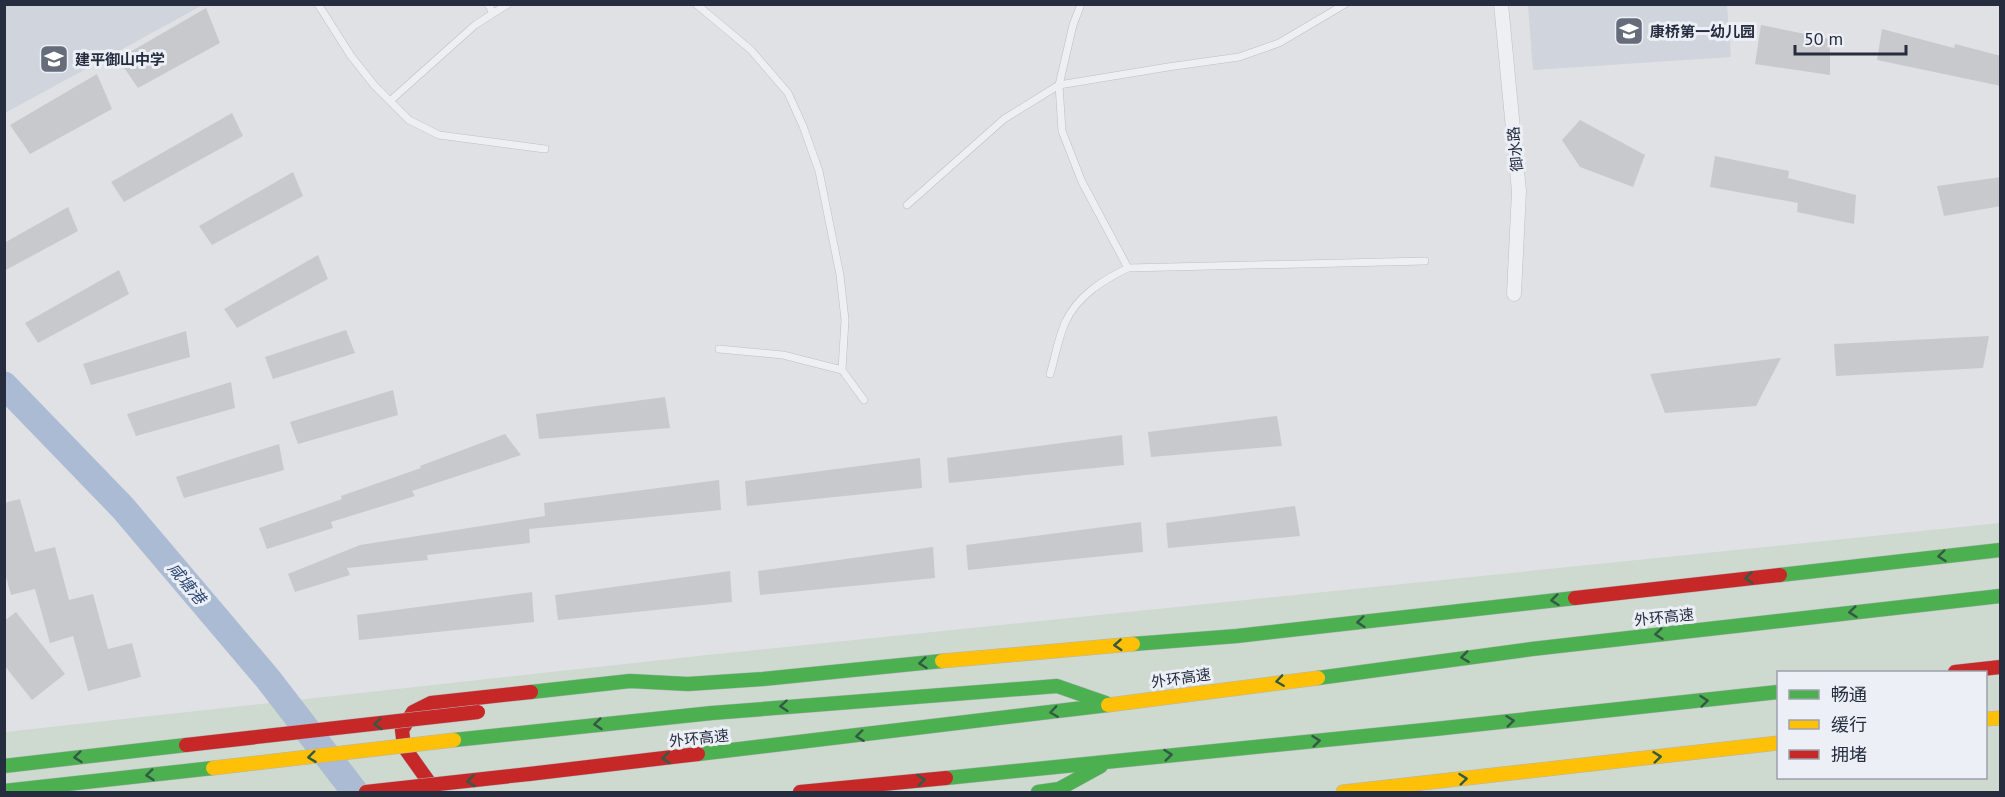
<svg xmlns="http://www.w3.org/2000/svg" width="2005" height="797" font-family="'PT Sans','Noto Sans SC',sans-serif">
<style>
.built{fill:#d0d4dc}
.green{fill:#ced9cf;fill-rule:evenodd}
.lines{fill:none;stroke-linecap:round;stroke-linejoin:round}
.river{stroke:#aabbd3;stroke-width:27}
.building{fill:#c7c9cd}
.lane-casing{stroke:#bdbfc3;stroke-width:8}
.street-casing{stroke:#bdbfc3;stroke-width:15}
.fast-casing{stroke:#b1b4ba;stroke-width:15}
.slow-casing{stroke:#b1b4ba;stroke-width:15}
.jam-casing{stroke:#b1b4ba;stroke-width:15}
.lane{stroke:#eeeff2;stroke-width:7}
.street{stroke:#eeeff2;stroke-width:14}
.fast{stroke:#4caf50;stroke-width:14}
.slow{stroke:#ffc107;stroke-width:14}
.jam{stroke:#c62828;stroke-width:14}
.slow-bridge-casing{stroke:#b1b4ba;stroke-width:15;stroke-linecap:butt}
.jam-bridge-casing{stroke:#b1b4ba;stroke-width:15;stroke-linecap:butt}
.slow-bridge{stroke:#ffc107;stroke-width:14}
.jam-bridge{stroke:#c62828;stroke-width:14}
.oneway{stroke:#335a45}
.labels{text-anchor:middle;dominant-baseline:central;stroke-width:6;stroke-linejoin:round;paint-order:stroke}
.poi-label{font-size:15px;font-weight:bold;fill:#252d3f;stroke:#eceff5;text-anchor:start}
.street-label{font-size:15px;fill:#252d3f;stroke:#eceff5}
.water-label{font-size:16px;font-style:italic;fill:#2c4876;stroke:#eceff5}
</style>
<rect width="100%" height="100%" fill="#dfe1e5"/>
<path class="built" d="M5 4H203V5L5 113Z
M1528 5H1727L1731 57 1533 70Z"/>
<path class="green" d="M2000 523V792H5V732L707 655ZM1778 672H1986V778H1778Z"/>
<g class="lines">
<path class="river" d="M4 385 123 508 268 679 355 792"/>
</g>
<path class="building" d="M206 8 220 43 138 88 118 59Z
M1761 25 1830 39V75L1755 64Z
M1882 29 1954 48 1955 44 2001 56V86L1877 60Z
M97 74 112 109 30 154 10 125Z
M232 113 243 136 124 202 111 182Z
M1580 120 1645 155 1633 187 1580 167 1562 140Z
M1715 156 1789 171 1788 178 1856 195 1854 224 1797 212 1798 203 1710 187Z
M293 172 303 196 212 245 199 226Z
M2001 177V206L1944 216 1937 186Z
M68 207 78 231 4 271V243Z
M318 255 328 279 237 328 224 309Z
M119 270 129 294 38 343 25 323Z
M346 330 355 353 273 379 265 357Z
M186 331 190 357 91 385 83 364Z
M1989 336 1983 368 1836 376 1834 344Z
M1781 358 1756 406 1665 413 1650 374Z
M231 382 235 408 136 436 127 414Z
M393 390 398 415 298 444 290 422Z
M665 397 670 428 539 439 536 414Z
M1277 416 1282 446 1151 457 1148 432Z
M505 434 521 455 412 491 415 496 331 522 333 528 267 549 259 528 342 499 341 496 421 468 420 466Z
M1122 435 1124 465 949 483 947 458Z
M279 444 284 470 184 498 176 477Z
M920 458 922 488 747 506 745 481Z
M719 480 721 510 529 529 530 543 427 555 428 560 347 568 350 575 295 592 288 574 360 545 545 516 544 503Z
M20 499 35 552 55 547 69 600 93 594 108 649 132 643 141 677 88 691 73 636 50 643 35 589 11 595 4 570V503Z
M1295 506 1300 536 1168 548 1166 523Z
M1141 522 1143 552 968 570 966 545Z
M933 547 935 578 760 595 758 571Z
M730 571 732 602 558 620 555 595Z
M532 592 534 622 359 640 357 615Z
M16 612 65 674 32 700 4 665V621Z"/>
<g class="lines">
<g class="lane-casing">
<path id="lane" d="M318 4 351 56 374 85 409 120 439 135 545 149
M488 4 493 13
M696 4 751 50 788 93 803 126 819 171 840 275 845 320 842 370
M1081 4 1073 25 1059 85 1062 131 1082 182 1128 268
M390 101 475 25 508 4
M907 205 1004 119 1059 85 1168 67 1239 57 1279 43 1345 4
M719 349 783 355 842 370 864 400
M1050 374C1055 358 1058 339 1065 323 1077 296 1103 280 1128 268L1425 261"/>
</g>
<g class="street-casing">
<path id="street" d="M1501 4 1519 191 1514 294"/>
</g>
<g class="fast-casing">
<path id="fast" d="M1780 575 2000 550
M1133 644 1237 636 1575 598
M1318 678 1532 649 2000 596
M531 692 630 681 688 684 763 679 942 661
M454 740 712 713 1057 686 1106 703
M698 754 1108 705
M4 766 186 745
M946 778 1435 729 1778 692
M4 791 213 768
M1038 792 1059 789 1101 766"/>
</g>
<g class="slow-casing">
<path id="slow" d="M942 661 1133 644
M1108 705 1318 678
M1986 719 2000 718
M1343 792 1778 743"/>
</g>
<g class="jam-casing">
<path id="jam" d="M1575 598 1780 575
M1955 672 2000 667
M529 774 698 754
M436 792 404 747 402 730 413 712 431 703 531 692
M800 792 946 778"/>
</g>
<use href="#lane" class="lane"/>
<use href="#street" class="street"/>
<use href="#fast" class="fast"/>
<use href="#slow" class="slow"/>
<use href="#jam" class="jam"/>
<g class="slow-bridge-casing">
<path id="slow-bridge" d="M213 768 454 740"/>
</g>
<g class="jam-bridge-casing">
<path id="jam-bridge" d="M186 745 478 712
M366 792 529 774"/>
</g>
<use href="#slow-bridge" class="slow-bridge"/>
<use href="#jam-bridge" class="jam-bridge"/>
</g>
<defs><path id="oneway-chevron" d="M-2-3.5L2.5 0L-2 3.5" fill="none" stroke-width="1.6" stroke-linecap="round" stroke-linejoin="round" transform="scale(1.5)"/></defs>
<g class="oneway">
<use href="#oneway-chevron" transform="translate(1942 556) rotate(174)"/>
<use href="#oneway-chevron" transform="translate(1749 578) rotate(174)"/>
<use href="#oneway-chevron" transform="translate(1555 600) rotate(174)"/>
<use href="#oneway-chevron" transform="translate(1853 612) rotate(174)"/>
<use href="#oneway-chevron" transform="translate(1361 622) rotate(174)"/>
<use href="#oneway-chevron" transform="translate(1659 634) rotate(174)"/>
<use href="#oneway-chevron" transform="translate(1118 645) rotate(176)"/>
<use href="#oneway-chevron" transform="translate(1465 657) rotate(173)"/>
<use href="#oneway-chevron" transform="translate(923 663) rotate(174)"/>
<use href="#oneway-chevron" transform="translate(1280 681) rotate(172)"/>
<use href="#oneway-chevron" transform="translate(1704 701) rotate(-6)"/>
<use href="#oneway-chevron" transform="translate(784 706) rotate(175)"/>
<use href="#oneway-chevron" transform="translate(1054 712) rotate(172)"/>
<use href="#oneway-chevron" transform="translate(1510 721) rotate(-6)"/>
<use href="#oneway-chevron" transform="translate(378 724) rotate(174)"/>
<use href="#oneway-chevron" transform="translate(598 724) rotate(174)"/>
<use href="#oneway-chevron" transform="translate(860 736) rotate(173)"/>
<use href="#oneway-chevron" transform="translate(1316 741) rotate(-6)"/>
<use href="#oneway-chevron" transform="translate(1168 755) rotate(-6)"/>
<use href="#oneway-chevron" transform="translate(78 757) rotate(174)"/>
<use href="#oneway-chevron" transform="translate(312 757) rotate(173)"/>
<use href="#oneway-chevron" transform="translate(1657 757) rotate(-6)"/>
<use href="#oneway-chevron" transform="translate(666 758) rotate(174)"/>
<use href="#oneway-chevron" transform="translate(150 775) rotate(174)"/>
<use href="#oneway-chevron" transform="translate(1463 779) rotate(-6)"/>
<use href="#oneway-chevron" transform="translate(921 780) rotate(-6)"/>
<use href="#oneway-chevron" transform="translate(471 781) rotate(174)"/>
</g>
<defs>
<g id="school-square" transform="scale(1.5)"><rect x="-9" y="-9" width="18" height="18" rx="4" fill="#666c79" stroke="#eceff5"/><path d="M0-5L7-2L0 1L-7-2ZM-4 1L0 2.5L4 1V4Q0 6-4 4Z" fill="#fff"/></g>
</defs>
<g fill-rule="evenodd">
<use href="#school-square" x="1629" y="31"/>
<use href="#school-square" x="54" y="59"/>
</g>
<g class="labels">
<g class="poi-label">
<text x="1650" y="31">康桥第一幼儿园</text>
<text x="75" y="59">建平御山中学</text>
</g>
<g class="street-label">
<text transform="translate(1515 149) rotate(-95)">御水路</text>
<text transform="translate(1664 617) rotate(-6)">外环高速</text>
<text transform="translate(1181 678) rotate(-8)">外环高速</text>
<text transform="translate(699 738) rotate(-6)">外环高速</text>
</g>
<g class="water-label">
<text transform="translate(187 583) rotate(50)">咸塘港</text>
</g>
</g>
<rect width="2005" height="797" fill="none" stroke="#252d3f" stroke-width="12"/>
<rect x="1777" y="671" width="210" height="108" fill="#eceff5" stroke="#9ca1ac" stroke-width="1.5"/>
<rect x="1789" y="690" width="30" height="9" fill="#4caf50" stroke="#9ca1ac" stroke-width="1.5"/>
<text x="1831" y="701" font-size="18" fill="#252d3f">畅通</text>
<rect x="1789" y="720" width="30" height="9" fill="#ffc107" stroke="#9ca1ac" stroke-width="1.5"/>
<text x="1831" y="731" font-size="18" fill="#252d3f">缓行</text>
<rect x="1789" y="750" width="30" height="9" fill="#c62828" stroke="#9ca1ac" stroke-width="1.5"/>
<text x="1831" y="761" font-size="18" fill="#252d3f">拥堵</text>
<path d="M1795 45v9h111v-9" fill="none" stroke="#252d3f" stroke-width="3"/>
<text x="1804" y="45" font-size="18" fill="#252d3f" stroke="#eceff5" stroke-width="4.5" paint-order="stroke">50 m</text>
</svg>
